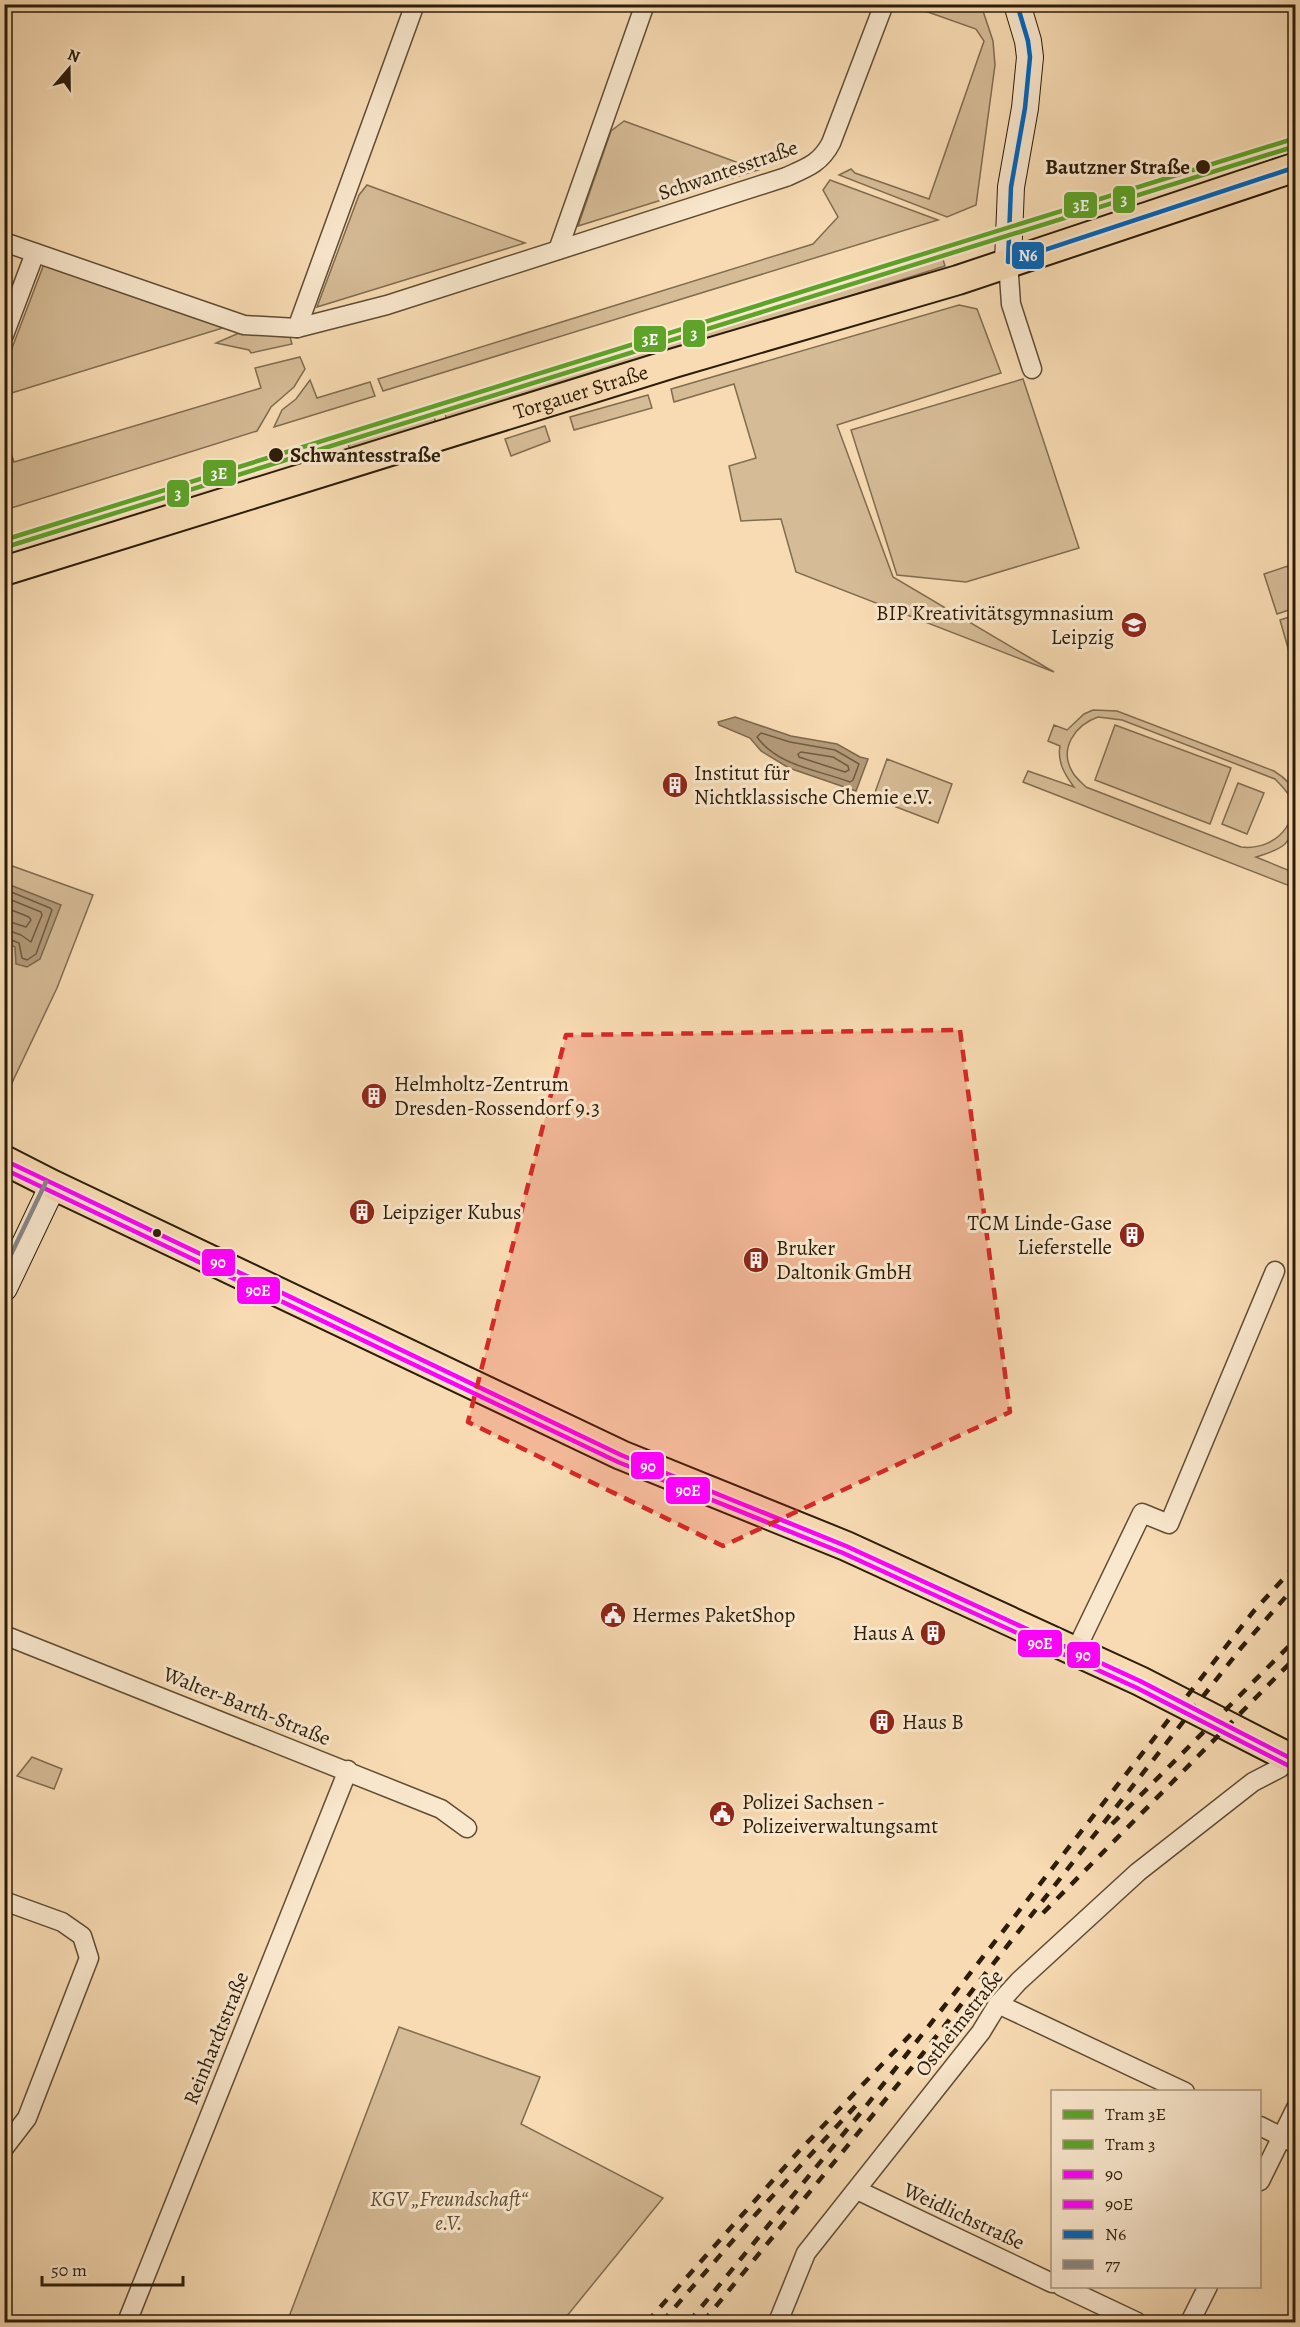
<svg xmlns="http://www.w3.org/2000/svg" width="1300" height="2327" font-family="Alegreya,serif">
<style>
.green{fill:#d5bb96;stroke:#806c50;stroke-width:1.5;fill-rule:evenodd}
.water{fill:#b39a79;stroke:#7d684c;stroke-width:1.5}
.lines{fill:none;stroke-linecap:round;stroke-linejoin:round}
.shore{stroke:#705b41;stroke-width:1.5}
.street-casing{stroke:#5f4c34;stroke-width:21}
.secondary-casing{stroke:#2c1c09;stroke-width:28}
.primary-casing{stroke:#2c1c09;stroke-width:32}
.street{stroke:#fae8ce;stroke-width:18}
.secondary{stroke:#fae8ce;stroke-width:26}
.primary{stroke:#f8dbb3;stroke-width:28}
.rail{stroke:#2c1c09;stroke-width:4.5;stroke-dasharray:10 10;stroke-linecap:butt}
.bus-1-casing{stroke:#fae8ce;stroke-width:9}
.bus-2-casing{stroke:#fae8ce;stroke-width:9}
.bus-3-casing{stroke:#fae8ce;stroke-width:9}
.bus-4-casing{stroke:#fae8ce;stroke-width:9}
.bus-1{stroke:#f0f;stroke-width:4.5}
.bus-2{stroke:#f0f;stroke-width:4.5}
.bus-3{stroke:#0065bd;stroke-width:4.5}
.bus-4{stroke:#888;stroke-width:4.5}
.tram-1-casing{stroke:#fae8ce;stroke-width:9}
.tram-2-casing{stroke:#fae8ce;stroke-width:9}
.tram-1{stroke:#5da428;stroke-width:4.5}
.tram-2{stroke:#5da428;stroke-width:4.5}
.marked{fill:#d62828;fill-opacity:0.2;stroke:#d62828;stroke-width:4.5;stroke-dasharray:12 8;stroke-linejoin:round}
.stop-dot{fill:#2c1c09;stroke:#fae8ce;stroke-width:2}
.labels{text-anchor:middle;stroke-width:6;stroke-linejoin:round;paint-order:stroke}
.stop-label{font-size:21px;font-weight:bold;fill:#2c1c09;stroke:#fae8ce;text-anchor:end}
.street-label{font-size:21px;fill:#2c1c09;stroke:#fae8ce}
.poi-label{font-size:21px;fill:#2c1c09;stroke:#fae8ce;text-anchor:start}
.park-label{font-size:21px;font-style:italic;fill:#5f4c33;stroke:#fae8ce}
.line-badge{stroke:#fae8ce;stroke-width:2}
.badge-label{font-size:16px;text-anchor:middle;font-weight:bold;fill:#fff}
</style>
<rect width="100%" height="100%" fill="#f8dbb3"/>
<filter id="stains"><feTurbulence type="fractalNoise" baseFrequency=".00333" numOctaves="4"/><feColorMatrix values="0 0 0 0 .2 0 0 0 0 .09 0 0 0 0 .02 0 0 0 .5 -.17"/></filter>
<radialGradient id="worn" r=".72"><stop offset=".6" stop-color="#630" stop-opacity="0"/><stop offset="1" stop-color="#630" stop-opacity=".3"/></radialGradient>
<g class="green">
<polygon points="908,5 981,5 993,41 995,65 976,205 947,217 839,175 851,169 855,173 929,199 984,41 976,29"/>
<polygon points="624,121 758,170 578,226 611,131"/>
<polygon points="830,180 938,220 383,391 378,379 813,244 838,217 823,190"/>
<polygon points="367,185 525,243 317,307 359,195"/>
<polygon points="941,253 945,266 448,423 443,408"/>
<polygon points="44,264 226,327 5,395 4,369"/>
<polygon points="959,305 977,309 1001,373 837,425 893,577 1054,672 796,572 781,519 741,521 729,466 756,458 734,384 674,402 671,389"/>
<polygon points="239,333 290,337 292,344 251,353 249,350 216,343"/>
<polygon points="300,357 305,369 294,387 271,407 257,431 5,510 5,445 8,445 14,462 261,388 255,368"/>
<polygon points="1023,379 1079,548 966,582 897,575 851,430"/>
<polygon points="310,380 317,398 370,382 375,396 274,427 282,410 296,399"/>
<polygon points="648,395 652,408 574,430 570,417"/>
<polygon points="434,417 437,426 350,452 348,443"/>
<polygon points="545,426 550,441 511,456 505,439"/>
<polygon points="1291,565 1295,580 1295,608 1277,614 1264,574"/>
<polygon points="1295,615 1295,661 1292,662 1280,620"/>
<path d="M 1093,710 L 1117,711 L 1274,771 C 1282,776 1293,785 1296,795 C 1299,810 1296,833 1285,844 C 1277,851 1266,854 1256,857 L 1295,873 L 1295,888 L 1023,782 L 1028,771 L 1074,787 C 1065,775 1057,762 1060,746 L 1048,741 L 1054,725 L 1067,730 L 1084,714 ZM 1098,717 L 1122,720 L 1275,779 C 1280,784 1286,790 1290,797 C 1300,829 1268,851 1241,847 L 1086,787 C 1082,783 1076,778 1073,773 C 1058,749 1075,725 1098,717 Z"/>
<polygon points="1115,725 1231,768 1210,824 1095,780"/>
<polygon points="887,759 952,784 938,823 873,798"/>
<polygon points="1238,783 1264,793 1247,834 1222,824"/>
<polygon points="4,863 93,895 57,988 10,1087 4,1084"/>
<polygon points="32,1757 62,1769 54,1789 17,1776"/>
<polygon points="399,2027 540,2077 521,2124 663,2198 562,2322 287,2322"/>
</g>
<g class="water">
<polygon points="735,717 791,736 837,744 860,757 868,759 856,791 789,768 761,751 750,738 719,725 718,722"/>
<polygon points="5,883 61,905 40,959 27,967 16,964 15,947 5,942"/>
</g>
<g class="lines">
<g class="shore">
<path d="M 761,733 L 790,742 L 835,750 L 859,764 L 853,780 L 850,782 C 818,770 778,766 757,737 Z"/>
<polygon points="801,752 833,757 848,766 849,770 845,772 799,757 798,754"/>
<polyline points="4,889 50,908 52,910 36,954 27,960 22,958 19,943 4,937"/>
<polyline points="4,897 41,912 42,915 31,942 21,935 4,929"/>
<polyline points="4,907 29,917 31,920 26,927 4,920"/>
</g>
<g class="street-casing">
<g id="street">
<path d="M 4,242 L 244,325 L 297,328 L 387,305 L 786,177 C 806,168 820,164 831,143 L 884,4"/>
<polyline points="558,250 645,4"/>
<polyline points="1008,262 1011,304 1032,369"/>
<polyline points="297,328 415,4"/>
<polyline points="4,335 35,253"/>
<polyline points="4,1635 441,1809 467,1828"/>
<polyline points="1075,1652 1142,1513 1169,1524 1275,1271"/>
<polyline points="4,1901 62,1922 82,1936 89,1958 27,2118 4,2148"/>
<polyline points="998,2004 1185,2092"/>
<polyline points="1260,2126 1296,2144"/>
<polyline points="1260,2181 1296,2108"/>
<polyline points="857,2190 1052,2283"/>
<polyline points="1061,2286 1137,2322"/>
<polyline points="127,2322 348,1770"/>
<polyline points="778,2322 806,2253 981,2032 998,2004 1019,1981 1138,1872 1253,1782 1280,1768 1290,1758"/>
<polyline points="1190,2322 1208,2286"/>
</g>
</g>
<g class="secondary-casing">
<g id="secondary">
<polyline points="1008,262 1011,187 1025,108 1030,57 1028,41 1017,4"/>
<polyline points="4,1288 53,1185"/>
</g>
</g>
<g class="primary-casing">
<g id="primary">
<path id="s1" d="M 4,571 L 674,363 L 958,280 L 1296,167"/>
<polyline points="4,1160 53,1185 621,1455 846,1546 1140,1681 1296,1761"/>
</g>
</g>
<use href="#street" class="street"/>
<use href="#secondary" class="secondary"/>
<use href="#primary" class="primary"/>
<g class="rail">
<polyline points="1112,1824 1296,1639"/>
<polyline points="1043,1913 1296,1657"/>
<polyline points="647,2322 799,2151 917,2028"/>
<polyline points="662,2322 756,2214 861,2100"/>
<polyline points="689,2322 863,2110 1253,1612 1296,1565"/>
<polyline points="703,2322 913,2066 1241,1648 1296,1585"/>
</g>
<g class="bus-1-casing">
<polyline id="bus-1" points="4,1160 621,1455 846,1546 1140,1681 1296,1761"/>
</g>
<g class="bus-2-casing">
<polyline id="bus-2" points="4,1169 618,1462 843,1553 1137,1688 1293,1768"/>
</g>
<g class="bus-3-casing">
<polyline id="bus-3" points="1017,4 1028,41 1030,57 1025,108 1011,187 1008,262 1296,167"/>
</g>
<g class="bus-4-casing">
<polyline id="bus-4" points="4,1269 46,1182"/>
</g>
<use href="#bus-1" class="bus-1"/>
<use href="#bus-2" class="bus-2"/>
<use href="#bus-3" class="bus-3"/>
<use href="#bus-4" class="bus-4"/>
<g class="tram-1-casing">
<polyline id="tram-1" points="4,540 1296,138"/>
</g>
<g class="tram-2-casing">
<polyline id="tram-2" points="6,547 1296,146"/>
</g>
<use href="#tram-1" class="tram-1"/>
<use href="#tram-2" class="tram-2"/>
</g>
<path class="marked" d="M 960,1030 L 1010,1412 L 723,1546 L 468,1422 L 566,1035 Z"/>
<defs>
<g id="school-disc" transform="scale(1.35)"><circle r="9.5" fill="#8f2418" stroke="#fae8ce"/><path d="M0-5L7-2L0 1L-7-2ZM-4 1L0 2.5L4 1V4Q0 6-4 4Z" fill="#fff"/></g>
<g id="building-disc" transform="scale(1.35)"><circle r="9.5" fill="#8f2418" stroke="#fae8ce"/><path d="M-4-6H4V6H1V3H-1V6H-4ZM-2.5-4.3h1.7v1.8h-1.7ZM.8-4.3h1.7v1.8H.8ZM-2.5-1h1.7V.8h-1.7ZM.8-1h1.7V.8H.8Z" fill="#fff"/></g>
<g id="civic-disc" transform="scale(1.35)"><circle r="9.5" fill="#8f2418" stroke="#fae8ce"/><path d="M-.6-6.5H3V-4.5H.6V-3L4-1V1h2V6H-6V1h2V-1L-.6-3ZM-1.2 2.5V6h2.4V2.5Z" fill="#fff"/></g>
</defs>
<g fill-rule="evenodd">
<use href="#school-disc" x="1134" y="625"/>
<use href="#building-disc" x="675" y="785"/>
<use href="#building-disc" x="374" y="1096"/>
<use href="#building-disc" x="362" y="1212"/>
<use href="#building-disc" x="1132" y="1235"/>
<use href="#building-disc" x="756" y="1260"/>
<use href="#civic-disc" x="613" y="1615"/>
<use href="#building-disc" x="933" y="1633"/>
<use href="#building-disc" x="882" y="1722"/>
<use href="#civic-disc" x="722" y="1814"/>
</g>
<g class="stop-dot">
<circle cx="1203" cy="167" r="8"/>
<circle cx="276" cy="455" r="8"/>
<circle cx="157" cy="1233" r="5"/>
</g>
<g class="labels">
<g class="stop-label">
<text x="1190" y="174">Bautzner Straße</text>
<text x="290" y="462" text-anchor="start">Schwantesstraße</text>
</g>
<g class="street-label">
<text transform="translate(728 170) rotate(-19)" y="7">Schwantesstraße</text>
<text dy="7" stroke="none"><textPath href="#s1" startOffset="604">Torgauer Straße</textPath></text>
<text transform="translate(247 1706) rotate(22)" y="7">Walter-Barth-Straße</text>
<text transform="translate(959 2023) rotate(-52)" y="7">Ostheimstraße</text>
<text transform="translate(216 2038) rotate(-68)" y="7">Reinhardtstraße</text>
<text transform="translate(964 2216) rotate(25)" y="7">Weidlichstraße</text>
</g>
<g class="poi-label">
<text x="1114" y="620" text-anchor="end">BIP Kreativitätsgymnasium<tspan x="1114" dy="24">Leipzig</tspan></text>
<text x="694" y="780">Institut für<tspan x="694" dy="24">Nichtklassische Chemie e.V.</tspan></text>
<text x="394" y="1091">Helmholtz-Zentrum<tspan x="394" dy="24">Dresden-Rossendorf 9.3</tspan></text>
<text x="382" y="1219">Leipziger Kubus</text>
<text x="1112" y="1230" text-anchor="end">TCM Linde-Gase<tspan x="1112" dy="24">Lieferstelle</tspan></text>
<text x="776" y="1255">Bruker<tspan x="776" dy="24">Daltonik GmbH</tspan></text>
<text x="632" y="1622">Hermes PaketShop</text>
<text x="914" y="1640" text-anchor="end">Haus A</text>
<text x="902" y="1729">Haus B</text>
<text x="742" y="1809">Polizei Sachsen -<tspan x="742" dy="24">Polizeiverwaltungsamt</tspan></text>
</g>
<g class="park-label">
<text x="449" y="2206">KGV „Freundschaft“<tspan x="449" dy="24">e.V.</tspan></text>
</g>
</g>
<g class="line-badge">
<rect x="1112" y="185" width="24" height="29" rx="6" fill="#5da428"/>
<rect x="1063" y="191" width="35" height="28" rx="6" fill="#5da428"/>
<rect x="1011" y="241" width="34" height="29" rx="6" fill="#0065bd"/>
<rect x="682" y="319" width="24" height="29" rx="6" fill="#5da428"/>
<rect x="633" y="325" width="34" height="28" rx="6" fill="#5da428"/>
<rect x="202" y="459" width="35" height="28" rx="6" fill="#5da428"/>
<rect x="166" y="479" width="24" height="29" rx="6" fill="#5da428"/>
<rect x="201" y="1248" width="35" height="29" rx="6" fill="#f0f"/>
<rect x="236" y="1276" width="45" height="29" rx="6" fill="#f0f"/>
<rect x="630" y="1451" width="35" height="29" rx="6" fill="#f0f"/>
<rect x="665" y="1476" width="46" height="29" rx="6" fill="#f0f"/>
<rect x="1017" y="1629" width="46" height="29" rx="6" fill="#f0f"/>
<rect x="1066" y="1641" width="35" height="28" rx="6" fill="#f0f"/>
</g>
<g class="badge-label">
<text x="1124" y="205">3</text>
<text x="1081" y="211">3E</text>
<text x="1028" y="261">N6</text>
<text x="694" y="339">3</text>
<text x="650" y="345">3E</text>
<text x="219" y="479">3E</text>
<text x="178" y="499">3</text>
<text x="218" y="1268">90</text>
<text x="258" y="1296">90E</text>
<text x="648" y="1472">90</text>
<text x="688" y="1496">90E</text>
<text x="1040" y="1649">90E</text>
<text x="1083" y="1661">90</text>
</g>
<rect width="1300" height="2327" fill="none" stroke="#f8dbb3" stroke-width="24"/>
<rect x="6" y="6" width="1288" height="2315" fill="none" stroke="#2c1c09" stroke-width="3"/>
<rect x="12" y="12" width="1276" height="2303" fill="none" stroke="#2c1c09" stroke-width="1.5"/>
<rect x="1051" y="2090" width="210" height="198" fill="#fae8ce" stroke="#a8967f" stroke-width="1.5"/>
<rect x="1063" y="2110" width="30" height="9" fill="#5da428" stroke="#a8967f" stroke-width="1.5"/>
<text x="1105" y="2120" font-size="18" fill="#2c1c09">Tram 3E</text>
<rect x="1063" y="2140" width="30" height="9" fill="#5da428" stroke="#a8967f" stroke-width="1.5"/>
<text x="1105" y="2150" font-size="18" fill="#2c1c09">Tram 3</text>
<rect x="1063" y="2170" width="30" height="9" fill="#ff00ff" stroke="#a8967f" stroke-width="1.5"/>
<text x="1105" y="2180" font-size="18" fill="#2c1c09">90</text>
<rect x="1063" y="2200" width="30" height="9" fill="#ff00ff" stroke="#a8967f" stroke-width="1.5"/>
<text x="1105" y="2210" font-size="18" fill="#2c1c09">90E</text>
<rect x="1063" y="2230" width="30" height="9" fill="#0065bd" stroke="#a8967f" stroke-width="1.5"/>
<text x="1105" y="2240" font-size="18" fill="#2c1c09">N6</text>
<rect x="1063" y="2260" width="30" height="9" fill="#888888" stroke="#a8967f" stroke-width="1.5"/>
<text x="1105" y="2270" font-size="18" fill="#2c1c09">77</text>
<g transform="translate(69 69) rotate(20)" stroke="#fae8ce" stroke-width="4.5" paint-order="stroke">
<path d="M0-4.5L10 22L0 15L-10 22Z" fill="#2c1c09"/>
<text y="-9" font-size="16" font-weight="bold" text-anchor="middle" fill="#2c1c09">N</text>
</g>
<path d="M42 2276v9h141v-9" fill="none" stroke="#2c1c09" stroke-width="3"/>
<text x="51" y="2276" font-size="18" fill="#2c1c09" stroke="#fae8ce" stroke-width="4.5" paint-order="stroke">50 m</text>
<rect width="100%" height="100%" filter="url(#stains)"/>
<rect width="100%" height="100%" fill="url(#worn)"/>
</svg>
